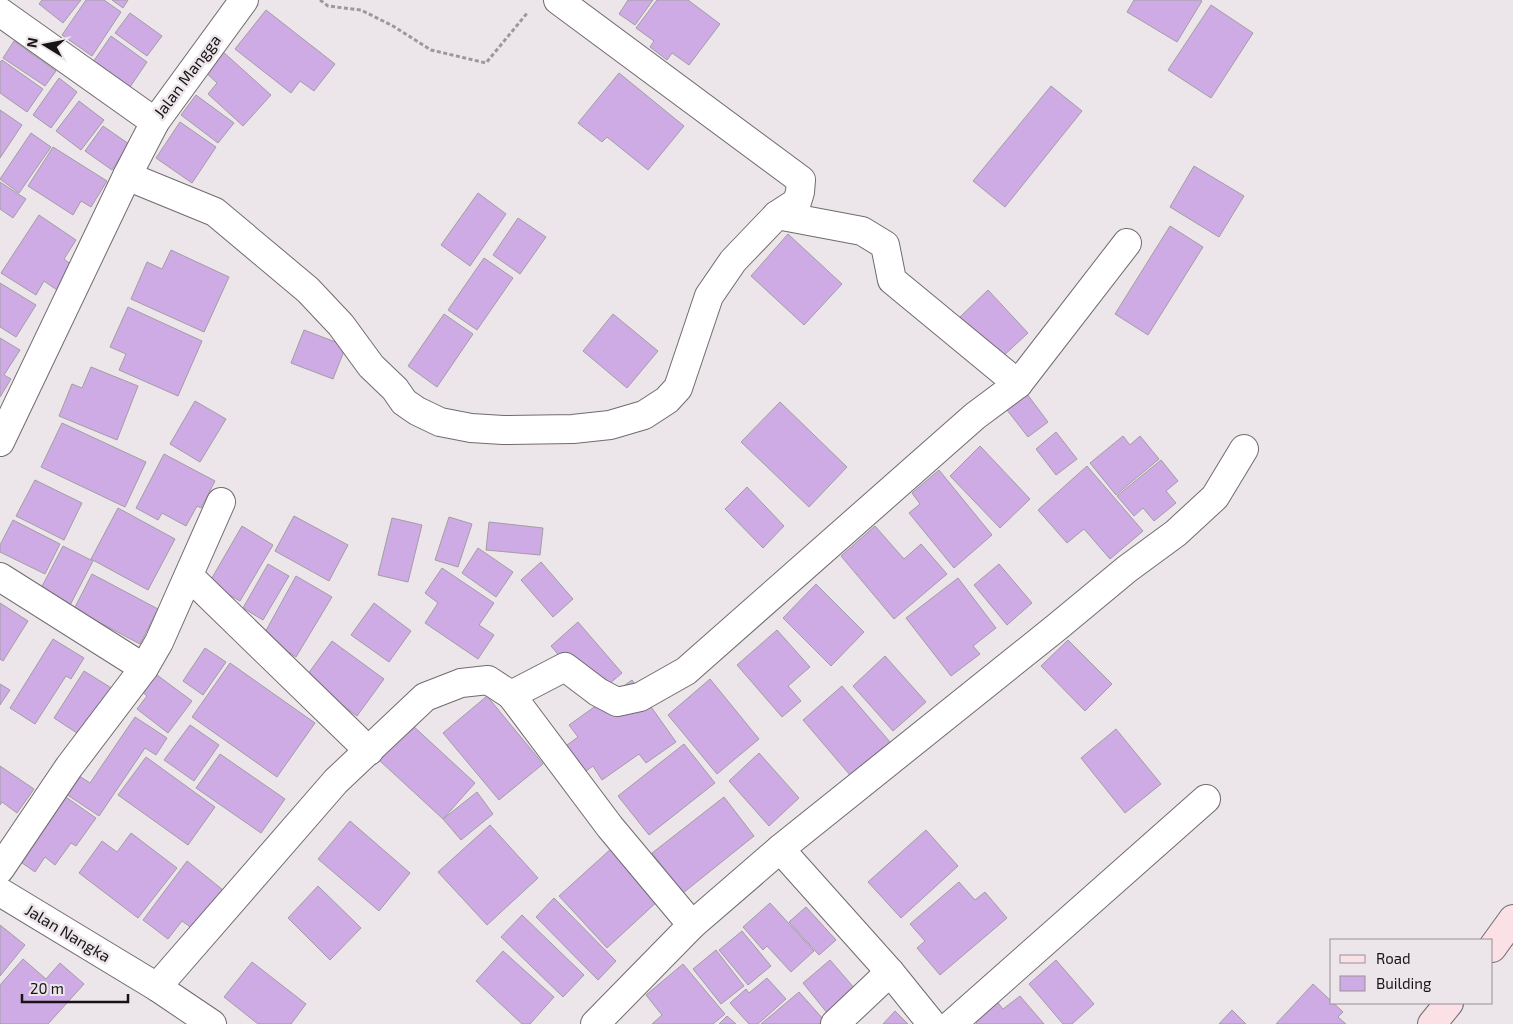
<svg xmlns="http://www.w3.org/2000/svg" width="1513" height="1024" font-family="'Exo 2',sans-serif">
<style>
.building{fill:#cfabe5;stroke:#a19ea4}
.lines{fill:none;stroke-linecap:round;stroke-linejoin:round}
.street-casing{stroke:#716b6f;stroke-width:30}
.secondary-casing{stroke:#716b6f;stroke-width:30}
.path{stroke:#9e989c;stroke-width:3;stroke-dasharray:4 2.5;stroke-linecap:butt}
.street{stroke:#fff;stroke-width:28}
.secondary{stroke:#fbe0e6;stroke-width:28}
.labels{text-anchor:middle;stroke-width:5;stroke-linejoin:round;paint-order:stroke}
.street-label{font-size:16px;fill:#171416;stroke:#ece5e9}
</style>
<rect width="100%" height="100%" fill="#ece5e9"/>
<g class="building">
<polygon points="42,0 81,0 63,23 39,4"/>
<polygon points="86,0 104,0 121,12 92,56 62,35"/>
<polygon points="112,0 128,0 123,8"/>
<polygon points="628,0 653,0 635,25 619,14"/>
<polygon points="657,0 688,0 720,24 689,65 672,53 667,60 650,47 654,41 636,28"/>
<polygon points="1134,0 1200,0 1202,1 1177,42 1127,12"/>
<polygon points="1211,5 1253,33 1211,98 1168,70"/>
<polygon points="266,10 335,64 314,91 300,81 291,93 235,49"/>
<polygon points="130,13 162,36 147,56 115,33"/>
<polygon points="111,36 147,62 130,87 93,62"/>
<polygon points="14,41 56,71 45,86 3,58"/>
<polygon points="221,50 271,95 243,126 208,94 217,83 203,70"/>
<polygon points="2,60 43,89 27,112 0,93 0,62"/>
<polygon points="619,73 684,126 648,170 607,137 602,142 578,123"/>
<polygon points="59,78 77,92 51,128 33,115"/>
<polygon points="1051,86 1082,111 1005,207 973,181"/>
<polygon points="196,95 234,123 218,143 181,115"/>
<polygon points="79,101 104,120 81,150 56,131"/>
<polygon points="0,110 22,125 0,158"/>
<polygon points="180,122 216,147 192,183 156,158"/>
<polygon points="103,126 129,144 112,170 85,151"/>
<polygon points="31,133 51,147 19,193 0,179"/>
<polygon points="53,147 107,181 91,207 81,201 73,215 28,186"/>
<polygon points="1194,166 1244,196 1219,237 1170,207"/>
<polygon points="0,182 26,199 13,218 0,209"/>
<polygon points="478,193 506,214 470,266 441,245"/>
<polygon points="39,215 76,240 64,259 73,266 57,290 44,281 36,295 1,273"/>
<polygon points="518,218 546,237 520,274 493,255"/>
<polygon points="1170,226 1203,247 1148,335 1115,314"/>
<polygon points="788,234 842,284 804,325 751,276"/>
<polygon points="171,250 229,277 204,332 131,299 147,262 162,269"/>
<polygon points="484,258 513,278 477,330 448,310"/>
<polygon points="0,283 36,305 16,337 0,327"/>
<polygon points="988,290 1028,333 1000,359 960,317"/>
<polygon points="128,307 202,341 178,396 119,370 126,354 110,347"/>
<polygon points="444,314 473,334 437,387 408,366"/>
<polygon points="613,314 658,351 627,388 583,351"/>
<polygon points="304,330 346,346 333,379 291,363"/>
<polygon points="0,338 20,350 4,375 11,379 0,397"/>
<polygon points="91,367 138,386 117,440 59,416 72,384 82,388"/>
<polygon points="1027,394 1048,422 1028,437 1007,410"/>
<polygon points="195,401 226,419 200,462 170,444"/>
<polygon points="780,402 847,467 809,507 741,442"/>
<polygon points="62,423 146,462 125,507 41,467"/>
<polygon points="1056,432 1077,459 1056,475 1036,449"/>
<polygon points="1123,436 1130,445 1140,436 1159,459 1116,495 1090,463"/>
<polygon points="980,446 1030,499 1000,528 950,476"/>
<polygon points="164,454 215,481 201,508 197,506 186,526 162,513 158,520 136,508"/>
<polygon points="1161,460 1178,481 1166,491 1176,503 1154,521 1143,508 1134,516 1117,496"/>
<polygon points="1087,466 1143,531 1110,559 1084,529 1067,543 1038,510"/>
<polygon points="939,470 992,535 954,568 909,513 920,504 912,493"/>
<polygon points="35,480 82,503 64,540 16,516"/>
<polygon points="747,487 784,526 763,548 725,509"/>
<polygon points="118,508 175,539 148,590 91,559"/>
<polygon points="294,516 348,545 329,581 275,551"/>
<polygon points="449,517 472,524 458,567 435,560"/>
<polygon points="392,518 422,525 408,582 378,575"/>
<polygon points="13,520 60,544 45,574 0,552 0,545"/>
<polygon points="489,522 543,528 540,555 486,550"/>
<polygon points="242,526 273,545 240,601 209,583"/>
<polygon points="875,526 904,559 921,544 947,574 894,619 841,556"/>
<polygon points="63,546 93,561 68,609 38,594"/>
<polygon points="478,548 513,572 496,597 462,573"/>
<polygon points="541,562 573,599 553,617 521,580"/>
<polygon points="268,564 289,576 263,620 243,608"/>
<polygon points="999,564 1032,603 1007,625 974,585"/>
<polygon points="442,568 494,603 479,625 494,635 478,659 425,623 438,603 425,593"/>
<polygon points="92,574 158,609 140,644 74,609"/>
<polygon points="296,576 332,597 296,657 263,636"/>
<polygon points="958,578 996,628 973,646 980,654 951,676 906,618"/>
<polygon points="816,584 864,632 831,666 783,618"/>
<polygon points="0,603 28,621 3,661 0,659"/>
<polygon points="374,603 411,631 389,662 351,635"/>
<polygon points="578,622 622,673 594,697 551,646"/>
<polygon points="777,630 810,667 788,686 801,701 782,717 737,665"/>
<polygon points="53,639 84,658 71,679 66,676 35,724 10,708"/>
<polygon points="1068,640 1112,684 1085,711 1041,666"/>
<polygon points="332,641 384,679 357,716 305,678"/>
<polygon points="205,648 226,662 203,695 183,681"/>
<polygon points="885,656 926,702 893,731 853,686"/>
<polygon points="230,663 315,723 277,777 192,717"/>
<polygon points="84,671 113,689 83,737 54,718"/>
<polygon points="153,672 192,701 168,733 137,709 147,696 140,690"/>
<polygon points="710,679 759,739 717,774 668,715"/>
<polygon points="632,680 676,742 646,763 639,754 602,780 593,766 582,774 563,748 578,737 569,725"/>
<polygon points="0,684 10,690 0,705"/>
<polygon points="842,686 890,742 850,775 803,720"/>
<polygon points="487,696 543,764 499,800 443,733"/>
<polygon points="135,717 167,738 156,755 145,748 99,816 60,790 73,772 90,783"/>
<polygon points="411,724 475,783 443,819 379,760"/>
<polygon points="190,725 219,745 194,781 164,760"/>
<polygon points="1116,729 1161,784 1125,813 1081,758"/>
<polygon points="684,744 715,783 649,835 618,796"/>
<polygon points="759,753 799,798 769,826 729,781"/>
<polygon points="220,754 285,799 261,833 196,788"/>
<polygon points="146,757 215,807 188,845 118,795"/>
<polygon points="0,766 34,789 17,813 2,802 0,805"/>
<polygon points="477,792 493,814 461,840 443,819"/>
<polygon points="60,793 96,818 76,846 71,843 55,865 45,857 35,872 15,858"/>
<polygon points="724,797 754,836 683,893 652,853"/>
<polygon points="350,821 410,873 379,911 318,859"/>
<polygon points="490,825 538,878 487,925 438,872"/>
<polygon points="926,830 958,866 901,918 868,882"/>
<polygon points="131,833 177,868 138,918 79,873 102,841 117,852"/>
<polygon points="613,847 660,899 607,948 559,896"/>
<polygon points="187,861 223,890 193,929 182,921 168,939 143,920"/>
<polygon points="959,882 975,900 985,892 1007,918 940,975 917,948 925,941 910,924"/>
<polygon points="318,886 361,928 330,960 288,918"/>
<polygon points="554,898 616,961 598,980 536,917"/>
<polygon points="770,903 814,951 791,972 767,946 763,950 743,927"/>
<polygon points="806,907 836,940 819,955 789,922"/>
<polygon points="522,915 584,975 563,997 501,937"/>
<polygon points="0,925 25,945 0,976"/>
<polygon points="742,931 771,966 748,985 719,950"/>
<polygon points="716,950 744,986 721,1004 693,969"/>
<polygon points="503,951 554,997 530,1024 522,1024 476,981"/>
<polygon points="23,959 46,979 60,963 84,984 48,1024 0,1024 0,985"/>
<polygon points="830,960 856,990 828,1014 803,983"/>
<polygon points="1056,960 1094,1004 1072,1024 1063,1024 1029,984"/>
<polygon points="252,962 306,1004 291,1024 258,1024 224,997"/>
<polygon points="683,964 725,1014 713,1024 652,1024 662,1015 646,995"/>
<polygon points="767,978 786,999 758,1024 749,1024 730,1003 746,989 749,993"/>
<polygon points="1313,984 1343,1012 1338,1017 1346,1024 1276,1024"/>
<polygon points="799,992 824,1020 819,1024 761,1024"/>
<polygon points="1020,996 1044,1024 977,1024 971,1017 994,998 1003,1009"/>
<polygon points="1232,1010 1246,1024 1219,1024"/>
<polygon points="895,1011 908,1024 883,1024"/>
<polygon points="727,1016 736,1024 719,1024"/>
</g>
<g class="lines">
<g class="street-casing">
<g id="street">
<polyline points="558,0 801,180 800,192 797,202 777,215"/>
<polyline points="0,12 155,122"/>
<polyline points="127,176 215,212 308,290 341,325 371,366 395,389 404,402 417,411 440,422 471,428 503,430 573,429 610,425 644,415 667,400 678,388 709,296 733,261 777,215 862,231 885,245 892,280 1018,384 1127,243"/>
<polyline points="0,442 127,176 155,122 244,0"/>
<polyline points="189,576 369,751"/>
<polyline points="0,577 144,668"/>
<polyline points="511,695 565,667 598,692 617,702 640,697 686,671 975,416 1018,384"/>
<polyline points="780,849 890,972 932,1024"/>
<polyline points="0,869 69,767 144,668 159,642 221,502"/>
<polyline points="0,892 157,987 212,1024"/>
<polyline points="157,987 336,781 425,697 461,683 488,680 511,695 610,827 692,925 780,849 1057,627 1127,569 1176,533 1215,497 1244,449"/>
<polyline points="595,1024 692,925"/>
<polyline points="835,1024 890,972"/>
<polyline points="952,1024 1206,799"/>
</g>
</g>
<g class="secondary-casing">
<g id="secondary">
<polyline points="1492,948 1513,919"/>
<polyline points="1432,1024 1449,1003"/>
</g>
</g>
<polyline class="path" points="320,0 328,6 361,10 393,26 431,50 486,63 528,12"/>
<use href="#street" class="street"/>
<use href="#secondary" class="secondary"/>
</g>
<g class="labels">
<g class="street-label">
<text transform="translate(187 76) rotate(-53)" y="6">Jalan Mangga</text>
<text transform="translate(68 933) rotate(31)" y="6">Jalan Nangka</text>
</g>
</g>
<rect x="1330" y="939" width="162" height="65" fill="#ece5e9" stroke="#979195"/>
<rect x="1340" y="955" width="25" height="8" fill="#fbe0e6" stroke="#979195"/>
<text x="1376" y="964" font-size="15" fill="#171416">Road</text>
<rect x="1340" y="976" width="25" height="15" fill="#cfabe5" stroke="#979195"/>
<text x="1376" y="989" font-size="15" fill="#171416">Building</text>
<g transform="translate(45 45) rotate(280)" stroke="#ece5e9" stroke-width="4" paint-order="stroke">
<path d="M0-4L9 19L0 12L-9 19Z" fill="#171416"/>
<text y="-8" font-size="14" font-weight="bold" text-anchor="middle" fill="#171416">N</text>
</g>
<path d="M22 994v8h106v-8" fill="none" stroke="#171416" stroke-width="2.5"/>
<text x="30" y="994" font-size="15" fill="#171416" stroke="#ece5e9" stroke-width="4" paint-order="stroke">20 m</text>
</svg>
